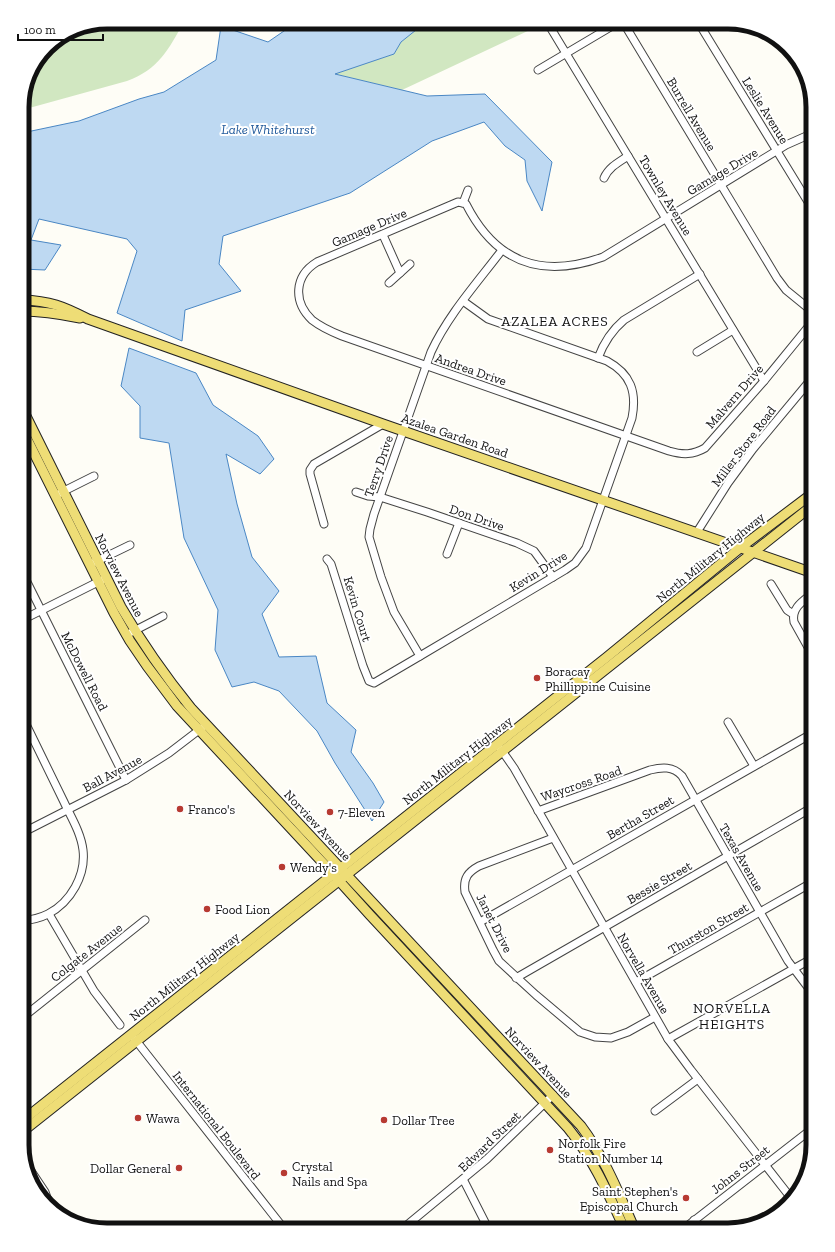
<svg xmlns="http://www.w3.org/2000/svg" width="835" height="1252" font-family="'Zilla Slab',serif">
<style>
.green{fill:#d1e7c1}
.water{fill:#bed9f2;stroke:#4a87c4}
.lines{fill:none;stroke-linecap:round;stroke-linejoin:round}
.minor-casing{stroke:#444;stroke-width:9}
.major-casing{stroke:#222;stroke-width:11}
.minor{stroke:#fff;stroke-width:7}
.major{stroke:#eedd76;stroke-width:9}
.poi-dot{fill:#b73a32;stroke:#fff;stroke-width:1.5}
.labels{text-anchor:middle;stroke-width:4;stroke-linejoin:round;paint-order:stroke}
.street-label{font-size:13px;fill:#111;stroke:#fff}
.poi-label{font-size:13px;fill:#111;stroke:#fff;text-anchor:start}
.water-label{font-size:14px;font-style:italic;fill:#225a9b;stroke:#fff}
.neighbourhood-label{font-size:14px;letter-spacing:1px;fill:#111;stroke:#fff}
.rim{fill:none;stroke:#111;stroke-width:5}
</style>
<rect width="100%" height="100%" fill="#fefdf6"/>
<g class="green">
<path d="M 107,22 L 184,22 C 168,50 159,69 127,81 L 22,110 C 22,75 42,45 74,29 C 83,24 97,24 107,22 Z"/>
<polygon points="426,22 547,22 402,90 335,74 394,54 401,42"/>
</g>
<g class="water">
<polygon points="297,22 426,22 401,42 394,54 335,74 427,96 485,94 552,162 542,211 527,181 525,160 505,146 484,122 432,141 350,193 223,236 219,264 241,291 185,310 182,341 117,313 137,251 127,239 39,219 31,240 61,245 45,270 22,269 22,133 79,121 139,99 164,92 216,60 221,26 268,42"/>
<polygon points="129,348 196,373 213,405 258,436 274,459 260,474 226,454 237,504 252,557 279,591 262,614 279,657 316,656 327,703 356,730 351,752 373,783 384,802 372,821 335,763 317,731 279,691 254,682 232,687 215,650 218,610 184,538 169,443 140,438 140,406 121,386"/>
</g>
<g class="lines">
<g class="minor-casing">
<g id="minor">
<polyline points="547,22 764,381"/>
<polyline points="623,22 777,278 786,290 813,312"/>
<polyline points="698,22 813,210"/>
<polyline points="538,70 619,22"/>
<path d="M 604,178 C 609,167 619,162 628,156"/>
<polyline points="463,203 468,190"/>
<polyline points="383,235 400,273"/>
<polyline points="389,283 410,264"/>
<path d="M 813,321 L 764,381 L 705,448 C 693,455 683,455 669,451 L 342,336 C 332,332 321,327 312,320 C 293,302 294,276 317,262 L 458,202 L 463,203 L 466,204 C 496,263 542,279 603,257 L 786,145 L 813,133"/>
<polyline points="697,352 733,330"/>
<path d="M 598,358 C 604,342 611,331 624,320 L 700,274"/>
<polyline points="356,492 368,496 380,497 427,512 517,543 534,551 553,577"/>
<polyline points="60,493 94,476"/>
<polyline points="324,524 310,474 310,470 314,464 383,424"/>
<polyline points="697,532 728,483 753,449 813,377"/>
<polyline points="447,554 459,523"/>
<path d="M 327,559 L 331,564 L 363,666 L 369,681 L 374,683 L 420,656 L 565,570 L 575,563 L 586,548 L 632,418 C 637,392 631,374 607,361 L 488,319 L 463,301"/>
<polyline points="95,562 130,545"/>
<polyline points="22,572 126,780"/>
<polyline points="771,584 787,610 793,614"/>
<polyline points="22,620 102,580"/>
<polyline points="126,635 163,616"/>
<path d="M 420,656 L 394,612 L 381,577 L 369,537 L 370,529 L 374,514 L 431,352 C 448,315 477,283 502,250"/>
<path d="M 813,656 L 794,622 C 791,608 803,601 813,593"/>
<polyline points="728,722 754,766"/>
<polyline points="500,748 514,768 668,1039 691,1070 791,1198"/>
<path d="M 538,811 L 650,770 C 662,767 673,766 682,776 L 788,961 L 813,994"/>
<polyline points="22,833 126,780 169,753 203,727"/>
<path d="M 553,838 L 479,866 C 468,872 463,878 465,892 L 493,950 L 499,961 L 536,995 L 580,1032 L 595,1037 L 611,1038 L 628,1032 L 655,1017"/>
<polyline points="49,914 94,991 120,1025"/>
<path d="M 22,921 C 31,920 40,918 48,914 C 71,902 86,875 83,850 C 81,833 71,817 64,802 C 50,773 36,745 22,716"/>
<polyline points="480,922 813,733"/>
<polyline points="516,978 813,807"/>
<polyline points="636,982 813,882"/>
<polyline points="22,1018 145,920"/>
<polyline points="134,1038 285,1230"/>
<polyline points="668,1039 813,958"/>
<polyline points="655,1111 698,1079"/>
<polyline points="27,1165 45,1192 49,1203"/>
<polyline points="463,1179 489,1230"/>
<polyline points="694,1220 702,1230"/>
<polyline points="401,1230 487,1159 553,1095"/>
<polyline points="682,1230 813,1128"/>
</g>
</g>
<g class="major-casing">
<g id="major">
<path d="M 22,300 C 50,301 63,306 88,319 L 383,424 L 813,573"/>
<path d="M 22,311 C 42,311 60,314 80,318"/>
<path d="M 22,408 L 121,607 C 142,643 165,676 191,708 L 581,1126 C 605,1158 619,1194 635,1230"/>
<path d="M 22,429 L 114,613 L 130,641 L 147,666 L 177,706 L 324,864 L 370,915 L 568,1128 C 594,1160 608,1193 625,1230"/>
<polyline points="22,1121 607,657 740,548 813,493"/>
<polyline points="22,1132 813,505"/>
</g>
</g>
<use href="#minor" class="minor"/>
<use href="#major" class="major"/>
</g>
<g class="poi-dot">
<circle cx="537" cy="678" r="4"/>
<circle cx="180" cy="809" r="4"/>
<circle cx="330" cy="812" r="4"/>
<circle cx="282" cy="867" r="4"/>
<circle cx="207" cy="909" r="4"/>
<circle cx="138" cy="1118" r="4"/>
<circle cx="384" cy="1120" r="4"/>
<circle cx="550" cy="1150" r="4"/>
<circle cx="179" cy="1168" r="4"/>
<circle cx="284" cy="1173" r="4"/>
<circle cx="686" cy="1198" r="4"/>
</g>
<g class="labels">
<g class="street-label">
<text transform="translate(766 110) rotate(58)" y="5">Leslie Avenue</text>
<text transform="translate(692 114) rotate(59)" y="5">Burrell Avenue</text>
<text transform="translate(722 171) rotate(-31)" y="5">Gamage Drive</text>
<text transform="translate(666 195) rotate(59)" y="5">Townley Avenue</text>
<text transform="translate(369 227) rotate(-23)" y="5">Gamage Drive</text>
<text transform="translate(471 369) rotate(19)" y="5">Andrea Drive</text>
<text transform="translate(734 396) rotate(-49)" y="5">Malvern Drive</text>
<text transform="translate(455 435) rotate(19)" y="5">Azalea Garden Road</text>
<text transform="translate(743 446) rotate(-53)" y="5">Miller Store Road</text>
<text transform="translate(378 466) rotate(-71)" y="5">Terry Drive</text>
<text transform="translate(477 517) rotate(19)" y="5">Don Drive</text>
<text transform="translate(710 557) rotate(-39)" y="5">North Military Highway</text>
<text transform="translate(538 571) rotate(-32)" y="5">Kevin Drive</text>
<text transform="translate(120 575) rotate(63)" y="5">Norview Avenue</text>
<text transform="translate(358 609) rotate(73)" y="5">Kevin Court</text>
<text transform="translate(85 671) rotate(63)" y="5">McDowell Road</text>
<text transform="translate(457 760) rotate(-38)" y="5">North Military Highway</text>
<text transform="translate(112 773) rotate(-28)" y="5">Ball Avenue</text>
<text transform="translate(581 783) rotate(-19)" y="5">Waycross Road</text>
<text transform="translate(640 817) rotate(-30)" y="5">Bertha Street</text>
<text transform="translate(318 825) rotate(47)" y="5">Norview Avenue</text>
<text transform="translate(742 857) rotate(60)" y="5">Texas Avenue</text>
<text transform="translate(659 882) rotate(-30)" y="5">Bessie Street</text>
<text transform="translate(495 923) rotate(63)" y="5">Janet Drive</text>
<text transform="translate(708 928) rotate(-30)" y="5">Thurston Street</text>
<text transform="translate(86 952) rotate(-38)" y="5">Colgate Avenue</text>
<text transform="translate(644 973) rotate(60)" y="5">Norvella Avenue</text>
<text transform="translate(184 976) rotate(-38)" y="5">North Military Highway</text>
<text transform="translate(539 1062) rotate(47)" y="5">Norview Avenue</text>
<text transform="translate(217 1125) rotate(52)" y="5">International Boulevard</text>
<text transform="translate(489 1141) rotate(-44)" y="5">Edward Street</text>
<text transform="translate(740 1169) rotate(-38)" y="5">Johns Street</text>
</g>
<g class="poi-label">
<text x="545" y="676">Boracay<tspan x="545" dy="15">Phillippine Cuisine</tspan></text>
<text x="188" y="814">Franco's</text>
<text x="338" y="817">7-Eleven</text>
<text x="290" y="872">Wendy's</text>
<text x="215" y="914">Food Lion</text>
<text x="146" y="1123">Wawa</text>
<text x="392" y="1125">Dollar Tree</text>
<text x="558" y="1148">Norfolk Fire<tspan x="558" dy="15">Station Number 14</tspan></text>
<text x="292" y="1171">Crystal<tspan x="292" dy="15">Nails and Spa</tspan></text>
<text x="171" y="1173" text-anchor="end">Dollar General</text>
<text x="678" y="1196" text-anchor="end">Saint Stephen's<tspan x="678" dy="15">Episcopal Church</tspan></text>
</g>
<g class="water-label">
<text x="268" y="134">Lake Whitehurst</text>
</g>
<g class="neighbourhood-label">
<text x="555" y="326">AZALEA ACRES</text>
<text x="732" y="1013">NORVELLA<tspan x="732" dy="16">HEIGHTS</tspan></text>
</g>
</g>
<path d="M0 0H835V1252H0ZM107 29H728A78 78 0 0 1 806 107V1145A78 78 0 0 1 728 1223H107A78 78 0 0 1 29 1145V107A78 78 0 0 1 107 29Z" fill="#fff" fill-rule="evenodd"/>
<path class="rim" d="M107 29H728A78 78 0 0 1 806 107V1145A78 78 0 0 1 728 1223H107A78 78 0 0 1 29 1145V107A78 78 0 0 1 107 29Z"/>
<path d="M18 34v6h85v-6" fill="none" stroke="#111111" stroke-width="2"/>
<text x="24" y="34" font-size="12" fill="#111111" stroke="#ffffff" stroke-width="3" paint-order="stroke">100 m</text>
</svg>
